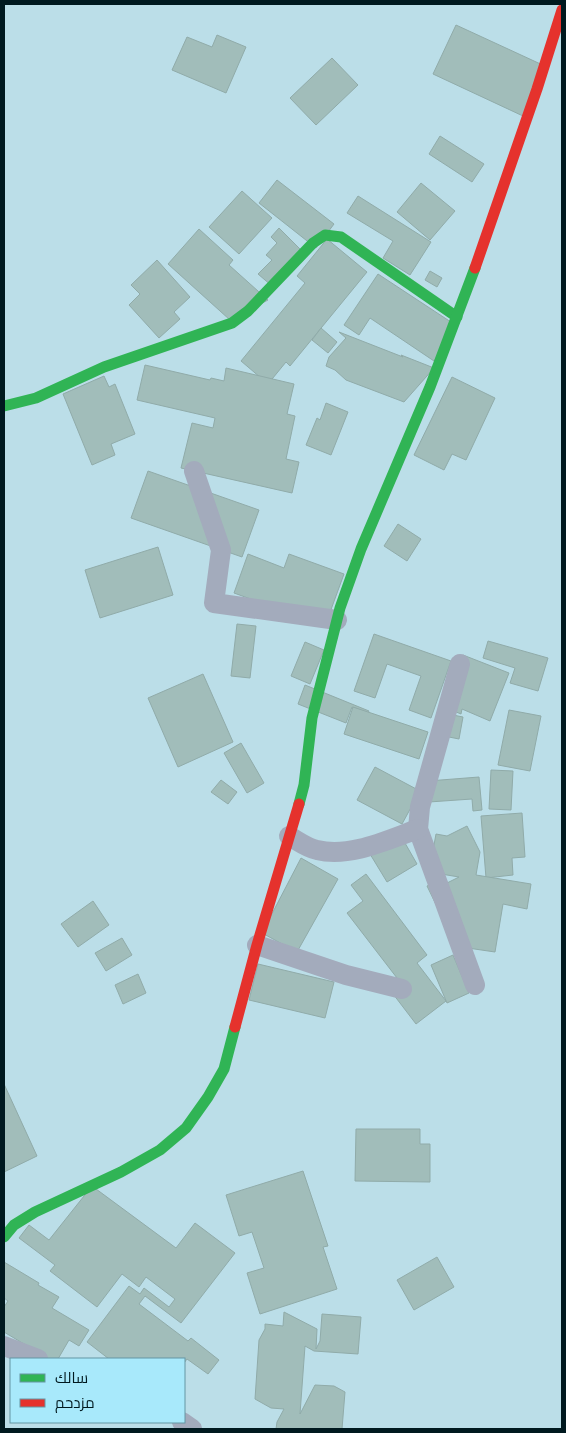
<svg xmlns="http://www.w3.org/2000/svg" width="566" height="1433" font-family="'Source Sans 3',Cairo,sans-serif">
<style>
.building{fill:#a1bdba;stroke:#90aba9}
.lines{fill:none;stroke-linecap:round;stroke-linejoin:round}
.street{stroke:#a3abbc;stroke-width:20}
.fast{stroke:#30b455;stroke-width:11}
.jam{stroke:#e5322d;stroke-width:11}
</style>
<rect width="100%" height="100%" fill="#bbdee8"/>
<g class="building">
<polygon points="456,25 547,67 523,116 433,74"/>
<polygon points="217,35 246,47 226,93 172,70 187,37 212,47"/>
<polygon points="332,58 358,85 316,125 290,98"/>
<polygon points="440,136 484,164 472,182 429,154"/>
<polygon points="277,180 334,224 316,248 259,203"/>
<polygon points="421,183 455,211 430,240 397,212"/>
<polygon points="242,191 272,218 239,254 209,227"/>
<polygon points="358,196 431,242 410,275 383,258 393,241 347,213"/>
<polygon points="279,228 304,253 272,286 258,274 272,260 266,255 277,243 271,237"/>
<polygon points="199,229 233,260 229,265 268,300 230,320 168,264"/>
<polygon points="327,239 367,272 290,366 286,362 268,384 241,361 305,283 297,276"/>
<polygon points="157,260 190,297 174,312 180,319 159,338 129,305 140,294 131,285"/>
<polygon points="430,271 442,278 437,287 425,280"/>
<polygon points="378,274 457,326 434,361 370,318 359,335 344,325"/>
<polygon points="321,328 337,342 328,353 312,340"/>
<polygon points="339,332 403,357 401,355 434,368 404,402 346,380 335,370 326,366 329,357 346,338"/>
<polygon points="145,365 210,380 211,378 224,381 226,368 294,384 287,414 295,416 286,459 299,462 292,493 181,468 192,423 213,428 215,418 137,400"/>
<polygon points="104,376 109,387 115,384 135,434 111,444 115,455 92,465 63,394"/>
<polygon points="452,377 495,398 466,460 452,454 444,470 414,455"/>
<polygon points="326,403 348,412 331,455 306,445 317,418 320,420"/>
<polygon points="148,471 259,510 242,557 131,518"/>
<polygon points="398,524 421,539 407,561 384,546"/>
<polygon points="158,547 173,595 100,618 85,570"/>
<polygon points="248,554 284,568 289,554 344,574 325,626 234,593"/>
<polygon points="237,624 256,626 250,678 231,676"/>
<polygon points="374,634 451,661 431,718 409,710 421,676 387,664 375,698 354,691"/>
<polygon points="488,641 548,658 538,691 510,683 515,668 483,658"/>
<polygon points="305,642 324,650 310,684 291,676"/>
<polygon points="463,655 509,673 490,721 462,709 461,714 442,706"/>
<polygon points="203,674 233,742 178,767 148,698"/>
<polygon points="305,685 369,711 368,713 352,707 346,723 298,704"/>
<polygon points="353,707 428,732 419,759 344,734"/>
<polygon points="509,710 541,716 530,771 498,765"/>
<polygon points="443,713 463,717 459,739 439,735"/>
<polygon points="241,743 264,783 247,793 224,753"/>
<polygon points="375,767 420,791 402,824 357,800"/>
<polygon points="491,770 513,771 511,810 489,809"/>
<polygon points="479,777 482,810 473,811 472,799 429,802 428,781"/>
<polygon points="221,780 237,792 228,804 211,792"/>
<polygon points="522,813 525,857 512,858 513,875 486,878 481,816"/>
<polygon points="467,826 480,852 476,875 531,884 527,909 503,904 495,952 461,947 442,917 427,886 439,880 445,884 459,877 429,872 436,834 447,836"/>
<polygon points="401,836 417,864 387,882 370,854"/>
<polygon points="301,858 338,879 297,952 262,933"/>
<polygon points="366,874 427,955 417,963 446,1001 416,1024 387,986 397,978 347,913 363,901 351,885"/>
<polygon points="93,901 109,925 78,947 61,924"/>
<polygon points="122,938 132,955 106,971 95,953"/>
<polygon points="453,955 469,993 447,1003 431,965"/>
<polygon points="258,964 334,982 325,1018 249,1000"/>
<polygon points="138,974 146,993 123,1004 115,985"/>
<polygon points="4,1084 37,1156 4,1172"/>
<polygon points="356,1129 420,1129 420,1144 430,1144 430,1182 355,1181"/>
<polygon points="303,1171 328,1246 323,1247 337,1289 260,1314 247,1273 264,1268 252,1232 239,1236 226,1195"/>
<polygon points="92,1186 176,1248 195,1223 235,1253 181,1323 145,1296 139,1304 188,1341 191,1338 219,1360 208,1374 187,1359 184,1363 184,1359 109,1359 87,1342 129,1286 140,1294 144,1288 169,1307 175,1299 146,1277 139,1287 122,1274 97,1307 50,1271 55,1265 19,1238 29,1225 49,1240"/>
<polygon points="437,1257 454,1287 414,1310 397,1280"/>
<polygon points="4,1262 39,1283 38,1285 59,1297 52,1308 89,1330 79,1346 69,1340 58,1359 49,1359 4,1332 4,1307 8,1301 4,1298"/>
<polygon points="284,1312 317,1329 316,1349 320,1341 322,1314 361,1317 358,1354 314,1351 305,1346 300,1414 315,1385 334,1386 345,1392 342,1429 276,1429 277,1422 284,1409 271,1408 255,1399 259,1340 265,1329 265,1324 283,1326"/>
</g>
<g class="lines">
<g class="street">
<polyline points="194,471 221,550 214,603 337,620"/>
<polyline points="460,664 420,807 418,829 475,985"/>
<path d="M 289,836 C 298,841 307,848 317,850 C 350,858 387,840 418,829"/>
<polyline points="257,945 346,975 402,989"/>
<polyline points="4,1346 38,1359"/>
<polyline points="182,1422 192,1429"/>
</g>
<g class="fast">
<polyline points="4,406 36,398 104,367 232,323 248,311 313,243 325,235 341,237 457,317"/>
<polyline points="299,804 304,785 312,718 340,608 361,549 430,387 475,268"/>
<polyline points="4,1237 14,1225 35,1212 121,1172 160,1150 186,1128 208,1097 224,1069 235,1027"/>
</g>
<g class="jam">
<polyline points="475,268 537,89 562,10"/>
<polyline points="235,1027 257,945 299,804"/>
</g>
</g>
<rect width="566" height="1433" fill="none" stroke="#00191f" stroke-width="10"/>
<rect x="10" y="1358" width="175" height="65" fill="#a8e9fb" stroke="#6596a3"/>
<rect x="20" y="1374" width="25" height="8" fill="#30b455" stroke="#6596a3"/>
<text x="55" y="1383" font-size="15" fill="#00191f">سالك</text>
<rect x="20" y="1399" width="25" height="8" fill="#e5322d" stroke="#6596a3"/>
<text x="55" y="1408" font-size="15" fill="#00191f">مزدحم</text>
</svg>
